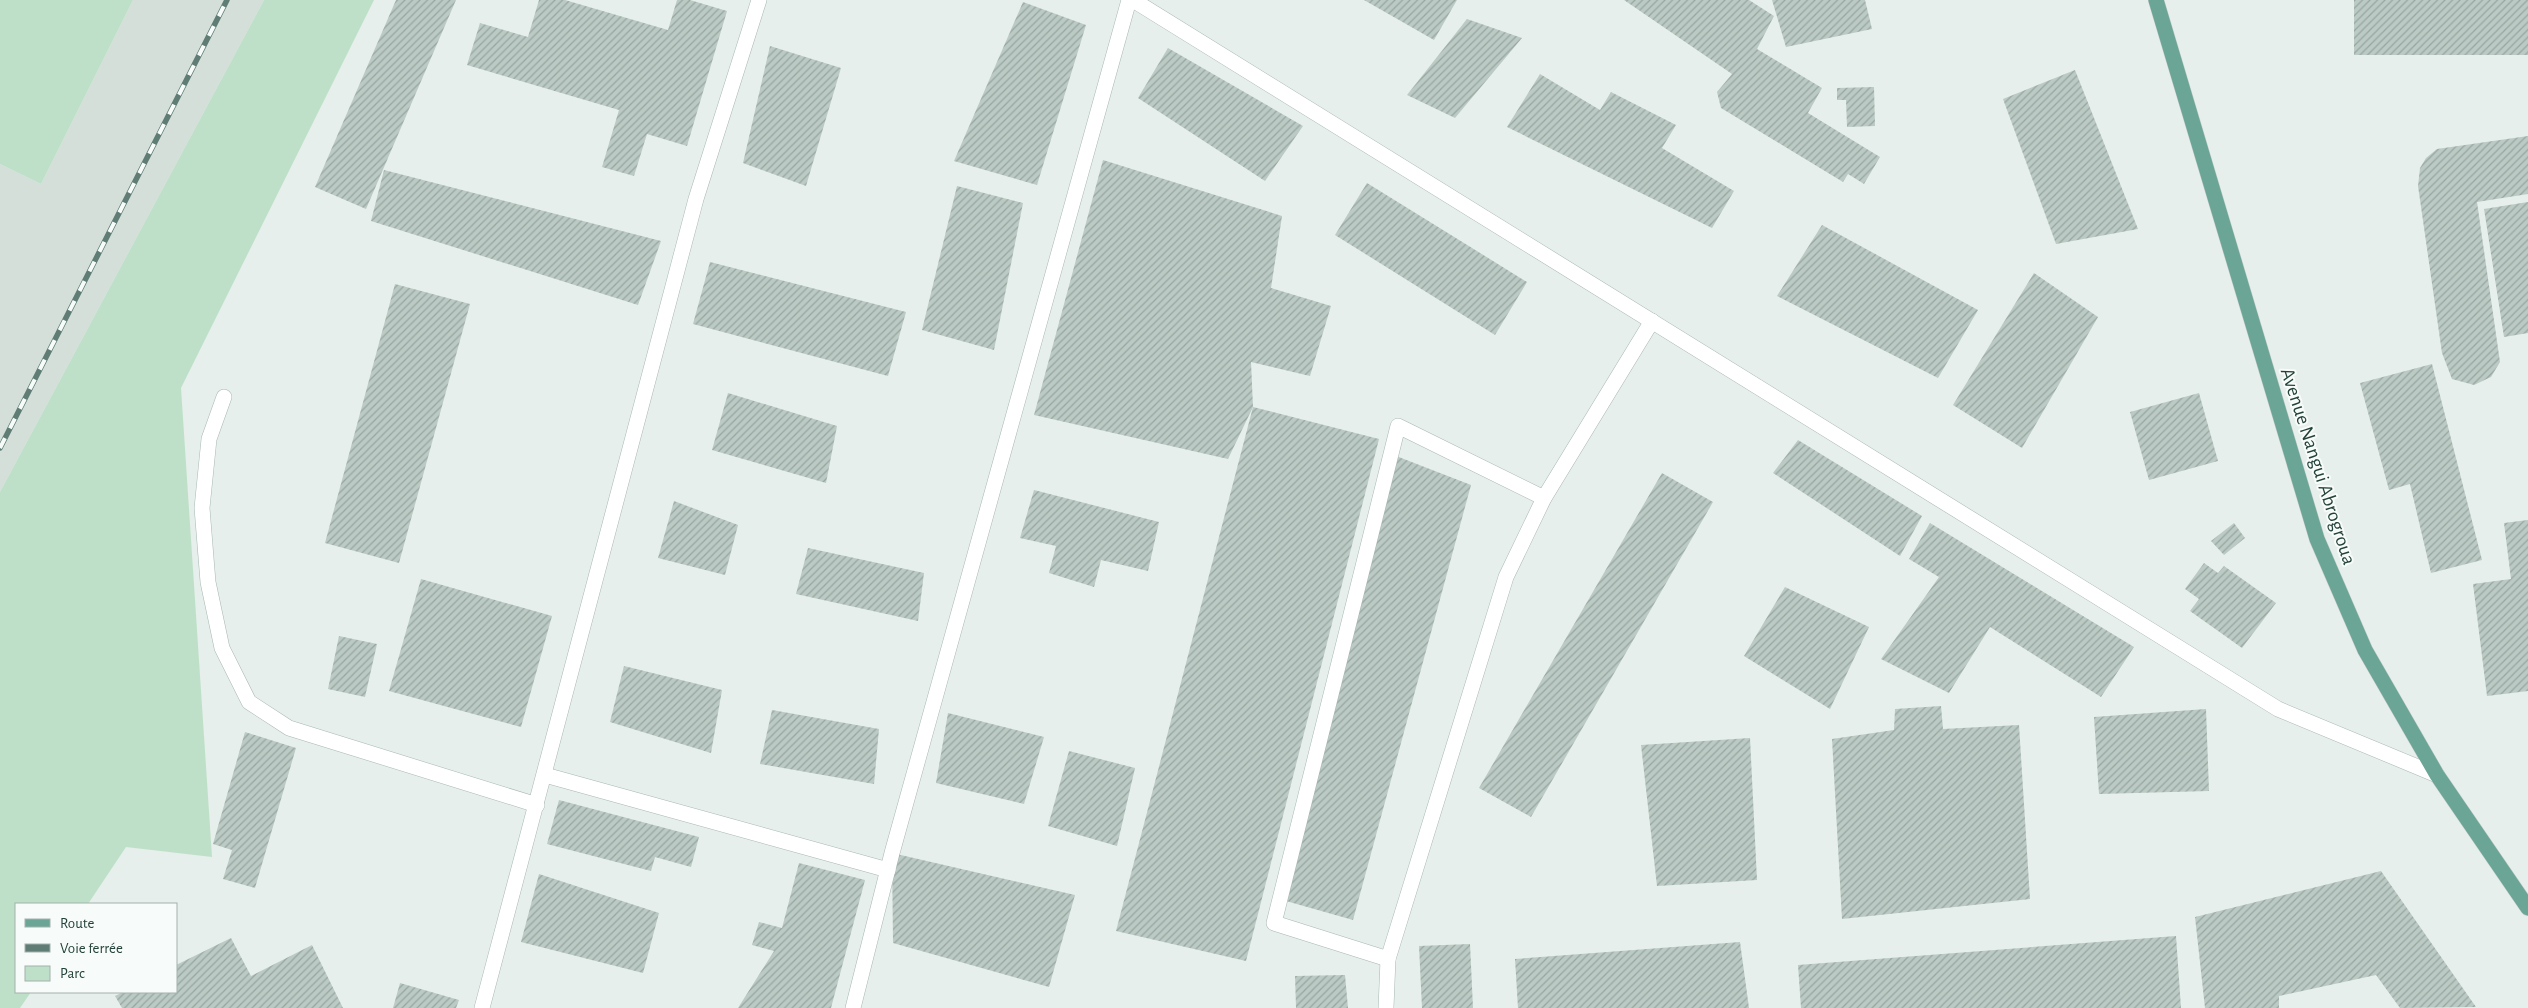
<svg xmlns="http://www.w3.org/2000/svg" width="2528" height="1008" font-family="'Alegreya Sans',sans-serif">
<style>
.built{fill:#d4dfda}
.green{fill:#bfe0c8}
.building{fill:url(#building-hatch)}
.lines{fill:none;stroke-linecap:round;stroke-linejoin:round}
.minor-casing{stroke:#a8b8b2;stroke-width:16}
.major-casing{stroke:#c2cac8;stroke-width:16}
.minor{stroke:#fff;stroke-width:15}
.major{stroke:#6aa596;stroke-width:15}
.rail-casing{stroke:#5f7d75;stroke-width:5.5}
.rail{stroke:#f7fbf9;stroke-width:4;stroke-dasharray:11;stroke-linecap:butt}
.labels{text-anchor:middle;stroke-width:4;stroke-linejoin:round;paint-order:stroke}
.street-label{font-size:20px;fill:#24423a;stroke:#f7fbf9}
</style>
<defs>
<pattern id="building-hatch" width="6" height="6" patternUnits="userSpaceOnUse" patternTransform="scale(1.25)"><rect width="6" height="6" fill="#bbcac4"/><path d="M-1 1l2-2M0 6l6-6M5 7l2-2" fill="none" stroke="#98a6a0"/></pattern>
</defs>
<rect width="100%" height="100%" fill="#e6efeb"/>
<polygon class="built" points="133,0 264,0 0,492 0,164 41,184"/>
<g class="green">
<polygon points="0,0 133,0 41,184 0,164"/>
<polygon points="264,0 374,0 181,388 212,857 126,847 88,904 16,904 16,992 31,992 20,1008 0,1008 0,492"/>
</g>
<g class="building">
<polygon points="396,0 456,0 366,209 315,187"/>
<polygon points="539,0 565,0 668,30 677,0 690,0 727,11 687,146 647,134 634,176 602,167 619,110 467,65 480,23 528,37"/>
<polygon points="1364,0 1457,0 1434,40"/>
<polygon points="1624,0 1749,0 1774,16 1757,49 1822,88 1808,113 1880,157 1864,184 1848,174 1843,182 1721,108 1717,92 1732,74"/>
<polygon points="1772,0 1865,0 1872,29 1786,47"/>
<rect x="2354" y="0" width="174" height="55"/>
<polygon points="1023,2 1086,25 1037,185 954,161"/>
<polygon points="1467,19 1522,38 1455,118 1407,95"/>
<polygon points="770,46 841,68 806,186 743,163"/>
<polygon points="1168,48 1303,126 1265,181 1138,98"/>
<polygon points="2075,70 2138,229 2056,244 2003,99"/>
<polygon points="1540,74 1600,110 1611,92 1676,125 1662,148 1734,191 1712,228 1507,127"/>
<polygon points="1874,87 1875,126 1847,127 1846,100 1837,100 1837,88"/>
<polygon points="2528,136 2528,194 2477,202 2500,362 2491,377 2474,385 2452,379 2442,353 2418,186 2420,168 2426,158 2437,149"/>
<polygon points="1103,160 1282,216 1271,288 1331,306 1310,376 1251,362 1253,407 1228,459 1034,415"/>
<polygon points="384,170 661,241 638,305 371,221"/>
<polygon points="1367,183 1527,282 1495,335 1335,235"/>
<polygon points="957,186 1023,203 994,350 922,330"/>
<polygon points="2528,202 2528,333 2504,337 2484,209"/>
<polygon points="1822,225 1978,310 1938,378 1777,296"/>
<polygon points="710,262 906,312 888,376 693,324"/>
<polygon points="2034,273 2098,317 2022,448 1953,405"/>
<polygon points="395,284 470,304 399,563 325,543"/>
<polygon points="2432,364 2482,560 2431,573 2410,484 2389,490 2360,383"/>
<polygon points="728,393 837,426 826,483 712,450"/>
<polygon points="2199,393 2218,461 2149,480 2130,412"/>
<polygon points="1253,407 1379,439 1246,961 1116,931"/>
<polygon points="1798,440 1922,516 1900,556 1773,473"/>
<polygon points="1391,454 1471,485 1353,920 1279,899"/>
<polygon points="1662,473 1713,502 1531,817 1479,788"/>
<polygon points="1034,490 1159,522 1148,571 1101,560 1094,587 1049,573 1056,546 1020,538"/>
<polygon points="674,501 738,525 725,575 658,558"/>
<polygon points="2528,520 2528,691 2487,696 2473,584 2511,579 2504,523"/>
<polygon points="1930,523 2134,647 2101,697 1990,627 1949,693 1881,659 1939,577 1909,559"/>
<polygon points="2234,523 2245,538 2224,555 2211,541"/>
<polygon points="808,548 924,573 918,621 796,594"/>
<polygon points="2204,563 2218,573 2224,566 2276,603 2242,648 2190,611 2199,599 2185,589"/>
<polygon points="421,579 552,616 521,727 389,691"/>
<polygon points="1785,587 1869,627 1830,709 1744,656"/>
<polygon points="339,636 377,644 365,697 328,689"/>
<polygon points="624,666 722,690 711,753 610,722"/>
<polygon points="1941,706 1943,729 2019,725 2030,899 1842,919 1832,739 1894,730 1895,709"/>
<polygon points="2206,709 2209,791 2099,794 2094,717"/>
<polygon points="772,710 879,729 874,784 760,764"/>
<polygon points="948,713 1044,737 1024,804 936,783"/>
<polygon points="245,732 296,748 255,888 223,879 232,850 213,844"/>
<polygon points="1750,738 1757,880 1657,886 1641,745"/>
<polygon points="1069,751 1135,768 1117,846 1048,826"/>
<polygon points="559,800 699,837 691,867 655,857 651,871 547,844"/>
<polygon points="892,853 1075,895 1049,987 893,943"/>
<polygon points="799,863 865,880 831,1008 738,1008 774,951 752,945 759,922 782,928"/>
<polygon points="2381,871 2476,1007 2400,1008 2376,975 2279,996 2279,1008 2205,1008 2195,917"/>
<polygon points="539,874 659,913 643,973 521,942"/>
<polygon points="2176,936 2181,1008 1801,1008 1798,965"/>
<polygon points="231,938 251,976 312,945 343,1008 122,1008 115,996 123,992 176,992 176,965"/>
<polygon points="1740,942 1749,1008 1518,1008 1515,959"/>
<polygon points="1470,944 1473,1008 1422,1008 1419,946"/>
<polygon points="1345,975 1348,1008 1296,1008 1295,976"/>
<polygon points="400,983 459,1000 456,1008 393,1008"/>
</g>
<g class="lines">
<g class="minor-casing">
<g id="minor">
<polyline points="1133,0 2278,709 2437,775"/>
<polyline points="224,397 209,439 202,508 208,582 222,648 249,702 289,728 537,805"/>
<polyline points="545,775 888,870"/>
<polyline points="1388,959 1274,923 1398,426 1544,498"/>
<polyline points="482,1008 696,199 759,0"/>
<polyline points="853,1008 892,853 1129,0"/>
<polyline points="1386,1008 1388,959 1506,577 1544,498 1652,321"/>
</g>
</g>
<g class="major-casing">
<polyline id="major" points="2156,0 2317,539 2365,650 2437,775 2528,908"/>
</g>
<use href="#minor" class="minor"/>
<use href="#major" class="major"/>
<g class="rail-casing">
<polyline id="rail" points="0,448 227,0"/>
</g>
<use href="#rail" class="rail"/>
</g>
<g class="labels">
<g class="street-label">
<text transform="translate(2319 466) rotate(72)" y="7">Avenue Nangui Abrogroua</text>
</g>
</g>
<rect x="15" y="903" width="162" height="90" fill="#f7fbf9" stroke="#a3b1ad"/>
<rect x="25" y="919" width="25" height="8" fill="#6aa596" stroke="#a3b1ad"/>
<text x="60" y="928" font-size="15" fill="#24423a">Route</text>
<rect x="25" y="944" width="25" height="8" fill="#5f7d75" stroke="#a3b1ad"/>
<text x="60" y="953" font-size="15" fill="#24423a">Voie ferrée</text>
<rect x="25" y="966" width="25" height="15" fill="#bfe0c8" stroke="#a3b1ad"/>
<text x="60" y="978" font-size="15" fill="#24423a">Parc</text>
</svg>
